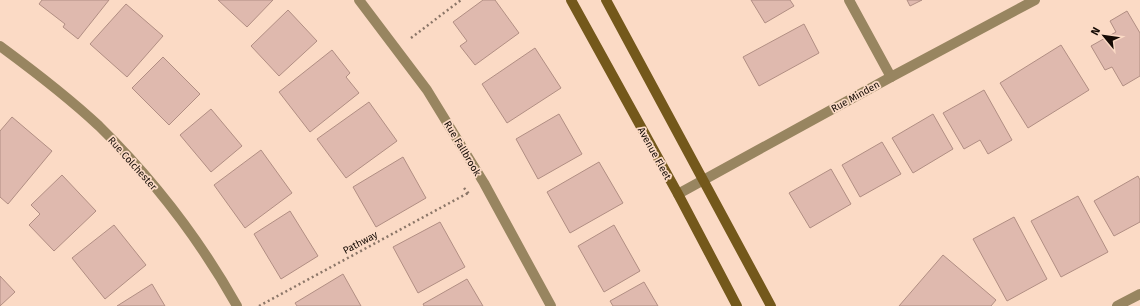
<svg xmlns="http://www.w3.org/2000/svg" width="1140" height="306" font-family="'Fira Sans',sans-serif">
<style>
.building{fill:#dfb9ae;stroke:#b18e83}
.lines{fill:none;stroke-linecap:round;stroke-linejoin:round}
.path{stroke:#8b7668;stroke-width:2.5;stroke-dasharray:2 3;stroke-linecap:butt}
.minor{stroke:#988560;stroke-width:10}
.secondary{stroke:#74581b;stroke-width:10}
.labels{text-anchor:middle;stroke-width:3.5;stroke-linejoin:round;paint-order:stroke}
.street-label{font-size:10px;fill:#150b05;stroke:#fbdac5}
</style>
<rect width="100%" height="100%" fill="#fbdac5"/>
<g class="building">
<polygon points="42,0 109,0 78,39 63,27 65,24 39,4"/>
<polygon points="218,0 273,0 247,27"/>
<polygon points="483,0 495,0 519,33 475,65 460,46 467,41 453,22"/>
<polygon points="751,0 790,0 794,6 765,23"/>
<polygon points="907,0 922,0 910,6"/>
<polygon points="126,4 163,36 127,77 90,44"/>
<polygon points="288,10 317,41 279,76 251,46"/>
<polygon points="1127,11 1140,33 1140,76 1123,86 1112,67 1105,70 1091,46 1116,32 1110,21"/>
<polygon points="804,24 819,53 759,86 743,57"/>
<polygon points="1061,45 1089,90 1028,128 1000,83"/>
<polygon points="535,48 561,88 507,123 482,84"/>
<polygon points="332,50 350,73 346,77 359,93 310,132 279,92"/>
<polygon points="163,57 200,94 169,125 132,88"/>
<polygon points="984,90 1012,140 988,154 980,140 964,149 943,113"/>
<polygon points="369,102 397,141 346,178 317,139"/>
<polygon points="211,109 242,146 211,172 180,135"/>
<polygon points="559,114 582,154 538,179 516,139"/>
<polygon points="933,114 953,149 913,173 892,138"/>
<polygon points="12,117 52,151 8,204 0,197 0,131"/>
<polygon points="882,142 901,174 860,197 842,165"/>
<polygon points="261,150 292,193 245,228 214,185"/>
<polygon points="403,157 426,198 376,227 353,187"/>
<polygon points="599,162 623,203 570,233 547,192"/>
<polygon points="831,169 851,204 810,228 789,193"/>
<polygon points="62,175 96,211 54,251 29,225 40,214 31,205"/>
<polygon points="1138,176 1140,180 1140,222 1114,236 1094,201"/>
<polygon points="1078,196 1108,252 1061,277 1031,221"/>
<polygon points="290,211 318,256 281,279 254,234"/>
<polygon points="1014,217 1047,279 1007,301 973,239"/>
<polygon points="440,222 465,267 418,293 393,247"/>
<polygon points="114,225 146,265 105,299 72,258"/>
<polygon points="614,225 640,271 604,292 578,246"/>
<polygon points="943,255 996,300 991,306 899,306"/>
<polygon points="343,274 361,306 297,306 295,303"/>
<polygon points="0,276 15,292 0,306"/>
<polygon points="467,279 483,306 424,306 423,304"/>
<polygon points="644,282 658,306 613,306 610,301"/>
<polygon points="152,284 165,306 117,306"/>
</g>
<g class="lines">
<g class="path">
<polyline points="411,38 461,0"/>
<polyline points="464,188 469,194"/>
<polyline points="259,306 468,193"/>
</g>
<g class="minor">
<polyline points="359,0 427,90 484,183 551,306"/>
<polyline points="849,0 891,77"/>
<path d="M 0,46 C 34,71 68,97 99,126 C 153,179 200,240 237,306"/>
<polyline points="678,194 891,77 1035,0"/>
<polyline points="1117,306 1140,294"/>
</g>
<g class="secondary">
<polyline points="571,0 678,194 737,306"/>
<polyline points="606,0 771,306"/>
</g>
</g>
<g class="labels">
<g class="street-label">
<text transform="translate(855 96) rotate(-29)" y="4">Rue Minden</text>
<text transform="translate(463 148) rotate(59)" y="4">Rue Fallbrook</text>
<text transform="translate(655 153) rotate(61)" y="4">Avenue Fleet</text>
<text transform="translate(133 163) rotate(48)" y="4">Rue Colchester</text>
<text transform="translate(360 242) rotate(-28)" y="4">Pathway</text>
</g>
</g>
<g transform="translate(1104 36) rotate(299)" stroke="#fbdac5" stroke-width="3" paint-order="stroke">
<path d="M0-3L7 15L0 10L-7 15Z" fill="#150b05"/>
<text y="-6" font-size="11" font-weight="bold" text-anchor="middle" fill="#150b05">N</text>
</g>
</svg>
